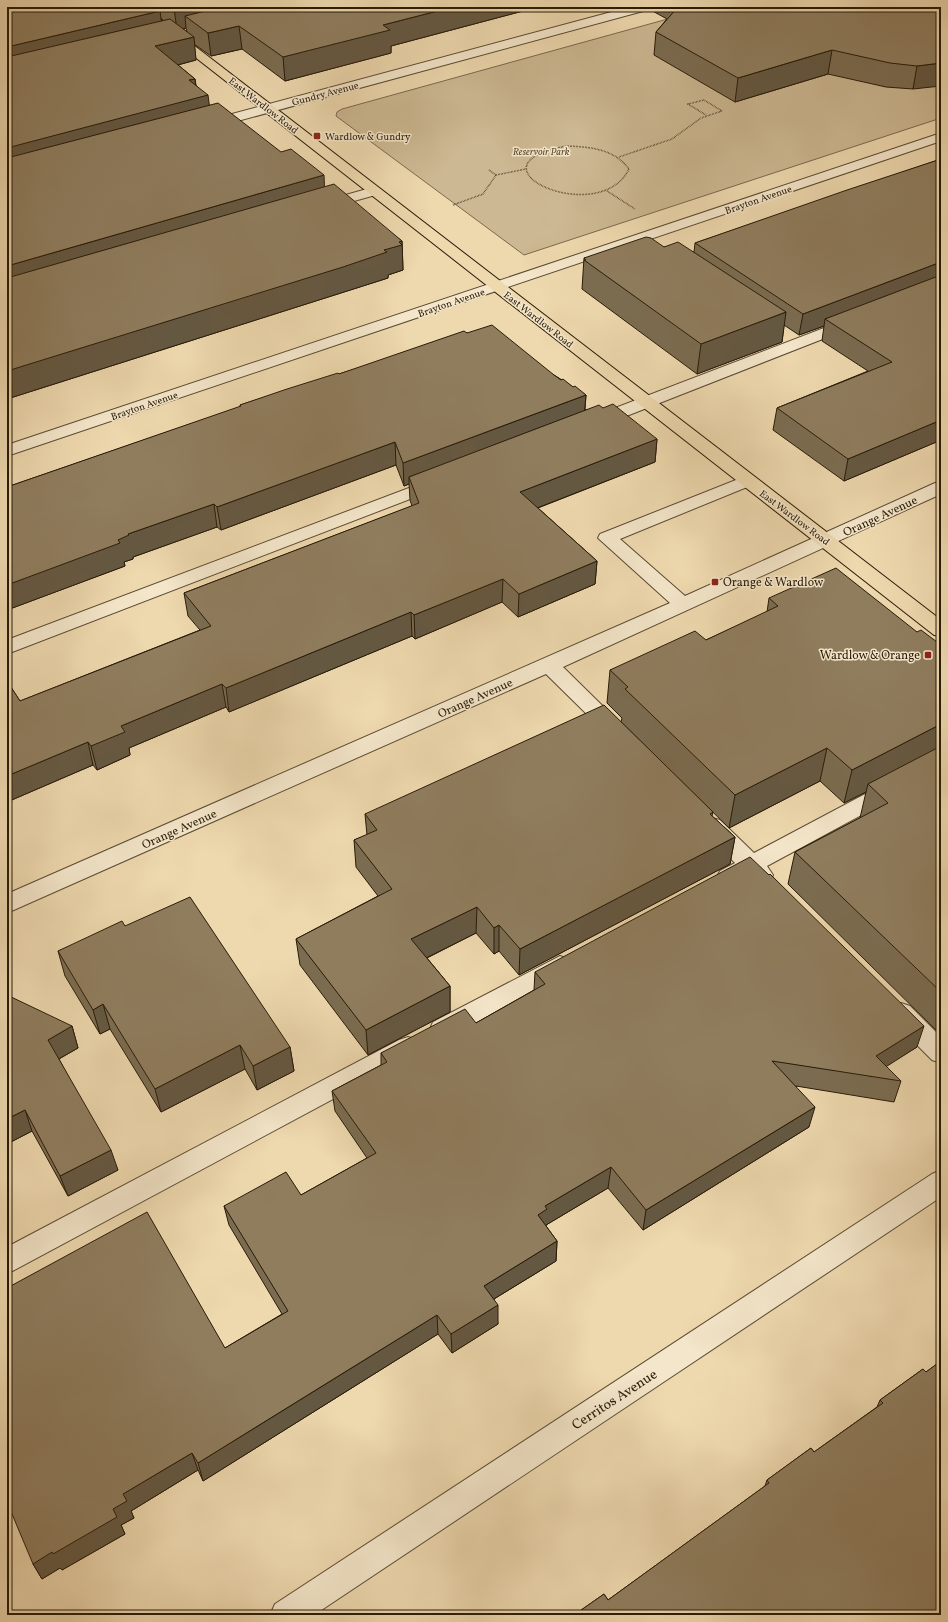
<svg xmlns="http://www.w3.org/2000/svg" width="948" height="1622" font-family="Vollkorn,serif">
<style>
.green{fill:#ccb892;stroke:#7a6a4d}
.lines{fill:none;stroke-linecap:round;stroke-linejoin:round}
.minor-casing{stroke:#5a4a32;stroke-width:2}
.major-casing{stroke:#281b08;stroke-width:2}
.path{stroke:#281b08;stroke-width:1.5;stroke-dasharray:0.5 1;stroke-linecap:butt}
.minor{fill:#f4e6ca;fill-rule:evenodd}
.major{fill:#eed8ae;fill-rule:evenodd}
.wall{fill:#7b6c51;stroke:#281b08;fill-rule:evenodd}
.shaded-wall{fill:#645842;stroke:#281b08}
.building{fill:#8f7d5e;stroke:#281b08}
.poi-dot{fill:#8f2418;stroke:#f4e6ca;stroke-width:1.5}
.labels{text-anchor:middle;stroke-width:3;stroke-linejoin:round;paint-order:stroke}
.far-street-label{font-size:10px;fill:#281b08;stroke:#f4e6ca}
.far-poi-label{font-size:10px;fill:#281b08;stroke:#f4e6ca;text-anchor:start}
.far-park-label{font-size:10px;font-style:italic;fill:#594a31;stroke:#f4e6ca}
.street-label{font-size:12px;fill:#281b08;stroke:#f4e6ca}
.poi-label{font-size:12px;fill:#281b08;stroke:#f4e6ca;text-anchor:start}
.near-street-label{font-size:14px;fill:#281b08;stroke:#f4e6ca}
</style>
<rect width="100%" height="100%" fill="#eed8ae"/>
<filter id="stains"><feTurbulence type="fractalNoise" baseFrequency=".005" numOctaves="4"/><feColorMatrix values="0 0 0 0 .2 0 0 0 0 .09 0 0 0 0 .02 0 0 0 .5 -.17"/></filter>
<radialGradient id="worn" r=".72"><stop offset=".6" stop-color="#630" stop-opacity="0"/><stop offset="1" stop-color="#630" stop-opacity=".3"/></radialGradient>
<polygon class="green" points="711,7 941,7 941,118 524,255 336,116 337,112 342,109"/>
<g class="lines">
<g class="minor-casing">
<g id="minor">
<polygon points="630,7 649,7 647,10 212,128 202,128 200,125 202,122"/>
<polygon points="941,133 941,141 7,456 7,445"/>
<polygon points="374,187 379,188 381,191 379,194 322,210 317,209 315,206 317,203"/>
<polygon points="850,318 856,320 858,323 856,326 601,426 595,427 589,426 586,422 589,418"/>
<polygon points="746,476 752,477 755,481 752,485 620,539 685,596 935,483 941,482 941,494 563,667 622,725 625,730 622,735 615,737 608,735 546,674 7,913 7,894 670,603 598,538 600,534"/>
<polygon points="438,477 444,478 447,482 444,486 7,654 7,640"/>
<path d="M 941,755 L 941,772 L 767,866 L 773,875 L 770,881 C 761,884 756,883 749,876 L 728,886 L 720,883 L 717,877 L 720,871 L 735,863 L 704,832 L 701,826 L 704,820 L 712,818 L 720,820 L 754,853 L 933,758 Z"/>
<polygon points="560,956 568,959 572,966 568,973 451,1036 442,1039 433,1036 430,1029 433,1022"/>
<polygon points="901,1003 910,1006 941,1037 941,1063 932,1060 892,1020 889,1013 892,1006"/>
<polygon points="408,1037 417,1040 420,1047 417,1054 7,1274 7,1247 399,1040"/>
<polygon points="941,1170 941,1197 314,1615 270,1615 275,1604 932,1174"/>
</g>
</g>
<g class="major-casing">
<polygon id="major" points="131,7 144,7 941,620 941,636 934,635"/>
</g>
<g class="path">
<path d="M 567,146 C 591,147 614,149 629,169 C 599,230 458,165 567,146 Z"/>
<polyline points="619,157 672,139 701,118 722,111 704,100 688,104 706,115"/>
<polyline points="489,170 496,175"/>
<polyline points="607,191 635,209"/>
<polyline points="453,205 483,194 496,175 526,169"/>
</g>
<use href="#minor" class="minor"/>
<use href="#major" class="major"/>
</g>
<g class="wall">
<path d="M 7,7 L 538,7 L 391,46 L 391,53 L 285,81 L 242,49 L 211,56 L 194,44 L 196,60 L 178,65 L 195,79 L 196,85 L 209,105 L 402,241 L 403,270 L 388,275 L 388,278 L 344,292 L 7,399 ZM 161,18 L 164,21 L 161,21 ZM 186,28 L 187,32 L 183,29 Z"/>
<polygon points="650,7 941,7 913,89 886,87 828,74 735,102 654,55 656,32 667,19 649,9"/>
<polygon points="941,159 941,440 844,481 773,430 777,408 868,371 822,341 824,326 799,335 784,325 782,342 697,374 582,289 584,258 664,247 694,252 695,243"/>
<polygon points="467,333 554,375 586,395 585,410 603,408 657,439 655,462 538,508 597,561 595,584 518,617 502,602 415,639 412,636 229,712 226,707 129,748 130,755 97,770 93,765 7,802 7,681 20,701 200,630 188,616 184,593 412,506 410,500 409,484 404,486 396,465 221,530 217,527 133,557 133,559 124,562 125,566 7,610 7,487 240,407 240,405 339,374"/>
<polygon points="769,598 917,632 941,645 941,1031 939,1033 788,884 795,852 860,818 866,792 844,803 820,781 729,828 621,722 622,718 607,703 610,670 706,640 767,612"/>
<polygon points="713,812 712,816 735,837 730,864 519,975 499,951 494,954 476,933 427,958 450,986 450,1012 368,1055 300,965 296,939 378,896 356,867 354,840 367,835 365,814"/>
<polygon points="125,926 290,1047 294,1071 257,1090 245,1069 161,1112 110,1029 100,1034 65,976 58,951"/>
<polygon points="535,972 917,1047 886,1066 901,1081 894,1102 796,1086 809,1127 643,1230 608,1188 546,1225 546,1226 557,1241 556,1261 494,1299 498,1324 452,1353 438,1334 203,1481 198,1470 131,1511 134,1518 121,1525 125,1534 62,1570 60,1568 42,1579 33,1564 225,1348 282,1314 229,1225 224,1206 301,1195 367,1158 335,1111 332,1091 381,1065 381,1053 476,1023 534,990"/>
<polygon points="72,1026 78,1048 59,1059 118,1170 68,1196 32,1131 7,1144"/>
<polygon points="941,1361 941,1615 574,1615 604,1594 608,1600 765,1486 767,1480 811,1448 814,1452 877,1407 880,1400 923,1369 926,1372"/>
</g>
<g class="shaded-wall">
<polygon points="177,7 274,7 185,16 186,28 177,30 174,8"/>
<polygon points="453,7 538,7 391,46 391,53 285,81 283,57 383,25"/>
<polygon points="160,11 163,34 7,71 7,47"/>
<polygon points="239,26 242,49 211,56 208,33"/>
<polygon points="194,37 196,60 158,70 155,46"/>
<polygon points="832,50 828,74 735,102 738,78"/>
<polygon points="941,63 941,86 913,89 917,66"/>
<polygon points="195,79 197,97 208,95 211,118 7,173 7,148 189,80"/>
<polygon points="324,175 325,200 7,293 7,266"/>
<polygon points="402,241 403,270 388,275 388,278 344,292 7,399 7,371 384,250 399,242"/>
<polygon points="941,262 941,282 825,319 824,326 799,335 803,314"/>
<polygon points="786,312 782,342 697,374 701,344"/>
<polygon points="586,395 584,417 409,477 409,484 404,486 403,463"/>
<polygon points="941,420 941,440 844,481 848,459"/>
<polygon points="657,439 655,462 519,515 520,492"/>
<polygon points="395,442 396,465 221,530 217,507"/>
<polygon points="214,504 217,527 133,557 133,559 124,562 125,566 7,610 7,585 118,540 128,534"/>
<polygon points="597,561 595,584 518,617 519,594"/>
<polygon points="503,579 502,602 415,639 414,615"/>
<polygon points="411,612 412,636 229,712 226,688"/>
<polygon points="222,684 226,707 129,748 130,755 97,770 91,746 121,726"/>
<polygon points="941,724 941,754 868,784 866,792 844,803 852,770"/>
<polygon points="88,742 93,765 7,802 7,776"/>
<polygon points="827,748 820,781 729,828 735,795"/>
<polygon points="735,837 730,864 519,975 520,949"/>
<polygon points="477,907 476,933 412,965 411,939"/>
<polygon points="499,925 499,951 494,954 494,928"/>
<polygon points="450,986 450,1012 368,1055 366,1030"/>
<polygon points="103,1004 110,1029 100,1034 93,1010"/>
<polygon points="72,1026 78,1048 55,1061 48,1040"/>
<polygon points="924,1026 917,1047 870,1077 876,1056"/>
<polygon points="941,1027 941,1031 939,1033"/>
<polygon points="240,1045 245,1069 161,1112 155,1089"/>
<polygon points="290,1047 294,1071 257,1090 253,1066"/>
<polygon points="815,1107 809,1127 643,1230 646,1210"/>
<polygon points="25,1110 32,1131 7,1144 7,1119"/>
<polygon points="111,1150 118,1170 68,1196 60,1176"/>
<polygon points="611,1167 608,1188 546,1225 546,1229 538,1215 545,1206"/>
<polygon points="557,1241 556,1261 484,1305 484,1286"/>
<polygon points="498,1305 498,1324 452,1353 451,1334"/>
<polygon points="437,1315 438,1334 203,1481 198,1463"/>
<polygon points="192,1453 198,1470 131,1511 134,1518 121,1525 125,1534 62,1570 60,1568 42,1579 33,1564 113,1509 123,1494"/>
</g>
<g class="building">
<polygon points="7,7 154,7 160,11 7,47"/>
<polygon points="222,7 453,7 383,25 390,30 283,57 239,26 208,33 185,16"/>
<polygon points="678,7 941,7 941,63 917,66 890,63 832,50 738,78 656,32"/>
<polygon points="170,19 194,37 155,46 195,79 189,80 208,95 7,148 7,57"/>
<polygon points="218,103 281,152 291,149 324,175 7,266 7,158"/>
<polygon points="941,159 941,262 803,314 695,243 847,190"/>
<polygon points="334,184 402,241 399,242 402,245 384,250 387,252 343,267 7,371 7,278"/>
<polygon points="646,237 651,238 664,247 678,242 786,312 701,344 584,260 586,260 584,258"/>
<polygon points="941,275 941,420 848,459 777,408 892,362 825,319"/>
<polygon points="492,325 554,375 561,380 563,379 573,387 575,386 586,395 403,463 395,442 217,507 214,504 128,534 129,535 118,540 120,543 7,585 7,487 241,406 240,405 287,389 338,373 339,374 464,331 467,333"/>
<polygon points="613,404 657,439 520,492 597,561 519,594 503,579 414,615 411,612 226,688 222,684 121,726 125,732 91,746 88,742 7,776 7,681 20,701 211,626 184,593 419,503 409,477 599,405 603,408"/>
<polygon points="836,568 917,632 921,630 941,645 941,724 852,770 827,748 735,795 625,689 628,687 610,670 695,631 706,640 778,606 769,598"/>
<polygon points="604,705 713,812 710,814 735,837 520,949 499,925 494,928 477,907 411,939 450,986 366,1030 296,939 392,889 354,840 377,830 365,814"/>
<polygon points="941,746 941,992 795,852 888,803 868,784"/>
<polygon points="750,857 769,875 770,874 924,1026 876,1056 901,1081 772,1061 815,1107 646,1210 611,1167 545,1206 547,1209 538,1215 557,1241 484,1286 498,1305 451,1334 437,1315 198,1463 192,1453 123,1494 127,1501 113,1509 117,1517 53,1554 52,1552 33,1564 7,1502 7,1288 147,1212 225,1348 288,1311 224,1206 286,1172 301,1195 376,1153 332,1091 387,1062 381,1053 465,1009 476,1023 545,984 535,972"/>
<polygon points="190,897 290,1047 253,1066 240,1045 155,1089 103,1004 93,1010 58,951 122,921 125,926"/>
<polygon points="7,995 72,1026 48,1040 111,1150 60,1176 25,1110 7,1119"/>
<polygon points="941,1361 941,1615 574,1615 604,1594 608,1600 769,1483 767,1480 811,1448 814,1452 883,1403 880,1400 923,1369 926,1372"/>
</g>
<g class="poi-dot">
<rect x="313" y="132" width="8" height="8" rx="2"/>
<rect x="711" y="578" width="8" height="8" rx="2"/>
<rect x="924" y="651" width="8" height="8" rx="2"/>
</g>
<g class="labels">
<g class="far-street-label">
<text transform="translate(325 93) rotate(-15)" y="4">Gundry Avenue</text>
<text transform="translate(264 105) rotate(38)" y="4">East Wardlow Road</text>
<text transform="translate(758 199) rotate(-19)" y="4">Brayton Avenue</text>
<text transform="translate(451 302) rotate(-19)" y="4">Brayton Avenue</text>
<text transform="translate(539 319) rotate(38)" y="4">East Wardlow Road</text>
<text transform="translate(144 405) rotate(-19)" y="4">Brayton Avenue</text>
<text transform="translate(795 517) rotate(37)" y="4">East Wardlow Road</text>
</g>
<g class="far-poi-label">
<text x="325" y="140">Wardlow &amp; Gundry</text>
</g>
<g class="far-park-label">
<text x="541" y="155">Reservoir Park</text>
</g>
<g class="street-label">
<text transform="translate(880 516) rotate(-25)" y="4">Orange Avenue</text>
<text transform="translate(475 698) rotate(-24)" y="4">Orange Avenue</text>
<text transform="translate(179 829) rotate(-24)" y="4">Orange Avenue</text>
</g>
<g class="poi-label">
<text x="723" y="586">Orange &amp; Wardlow</text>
<text x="920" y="659" text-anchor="end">Wardlow &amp; Orange</text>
</g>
<g class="near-street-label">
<text transform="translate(614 1399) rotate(-33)" y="5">Cerritos Avenue</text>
</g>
</g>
<rect width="948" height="1622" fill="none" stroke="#eed8ae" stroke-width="24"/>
<rect x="8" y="8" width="932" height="1606" fill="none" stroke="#281b08" stroke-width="2"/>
<rect x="12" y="12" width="924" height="1598" fill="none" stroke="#281b08"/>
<rect width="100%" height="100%" filter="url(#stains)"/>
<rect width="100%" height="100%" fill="url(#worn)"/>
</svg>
